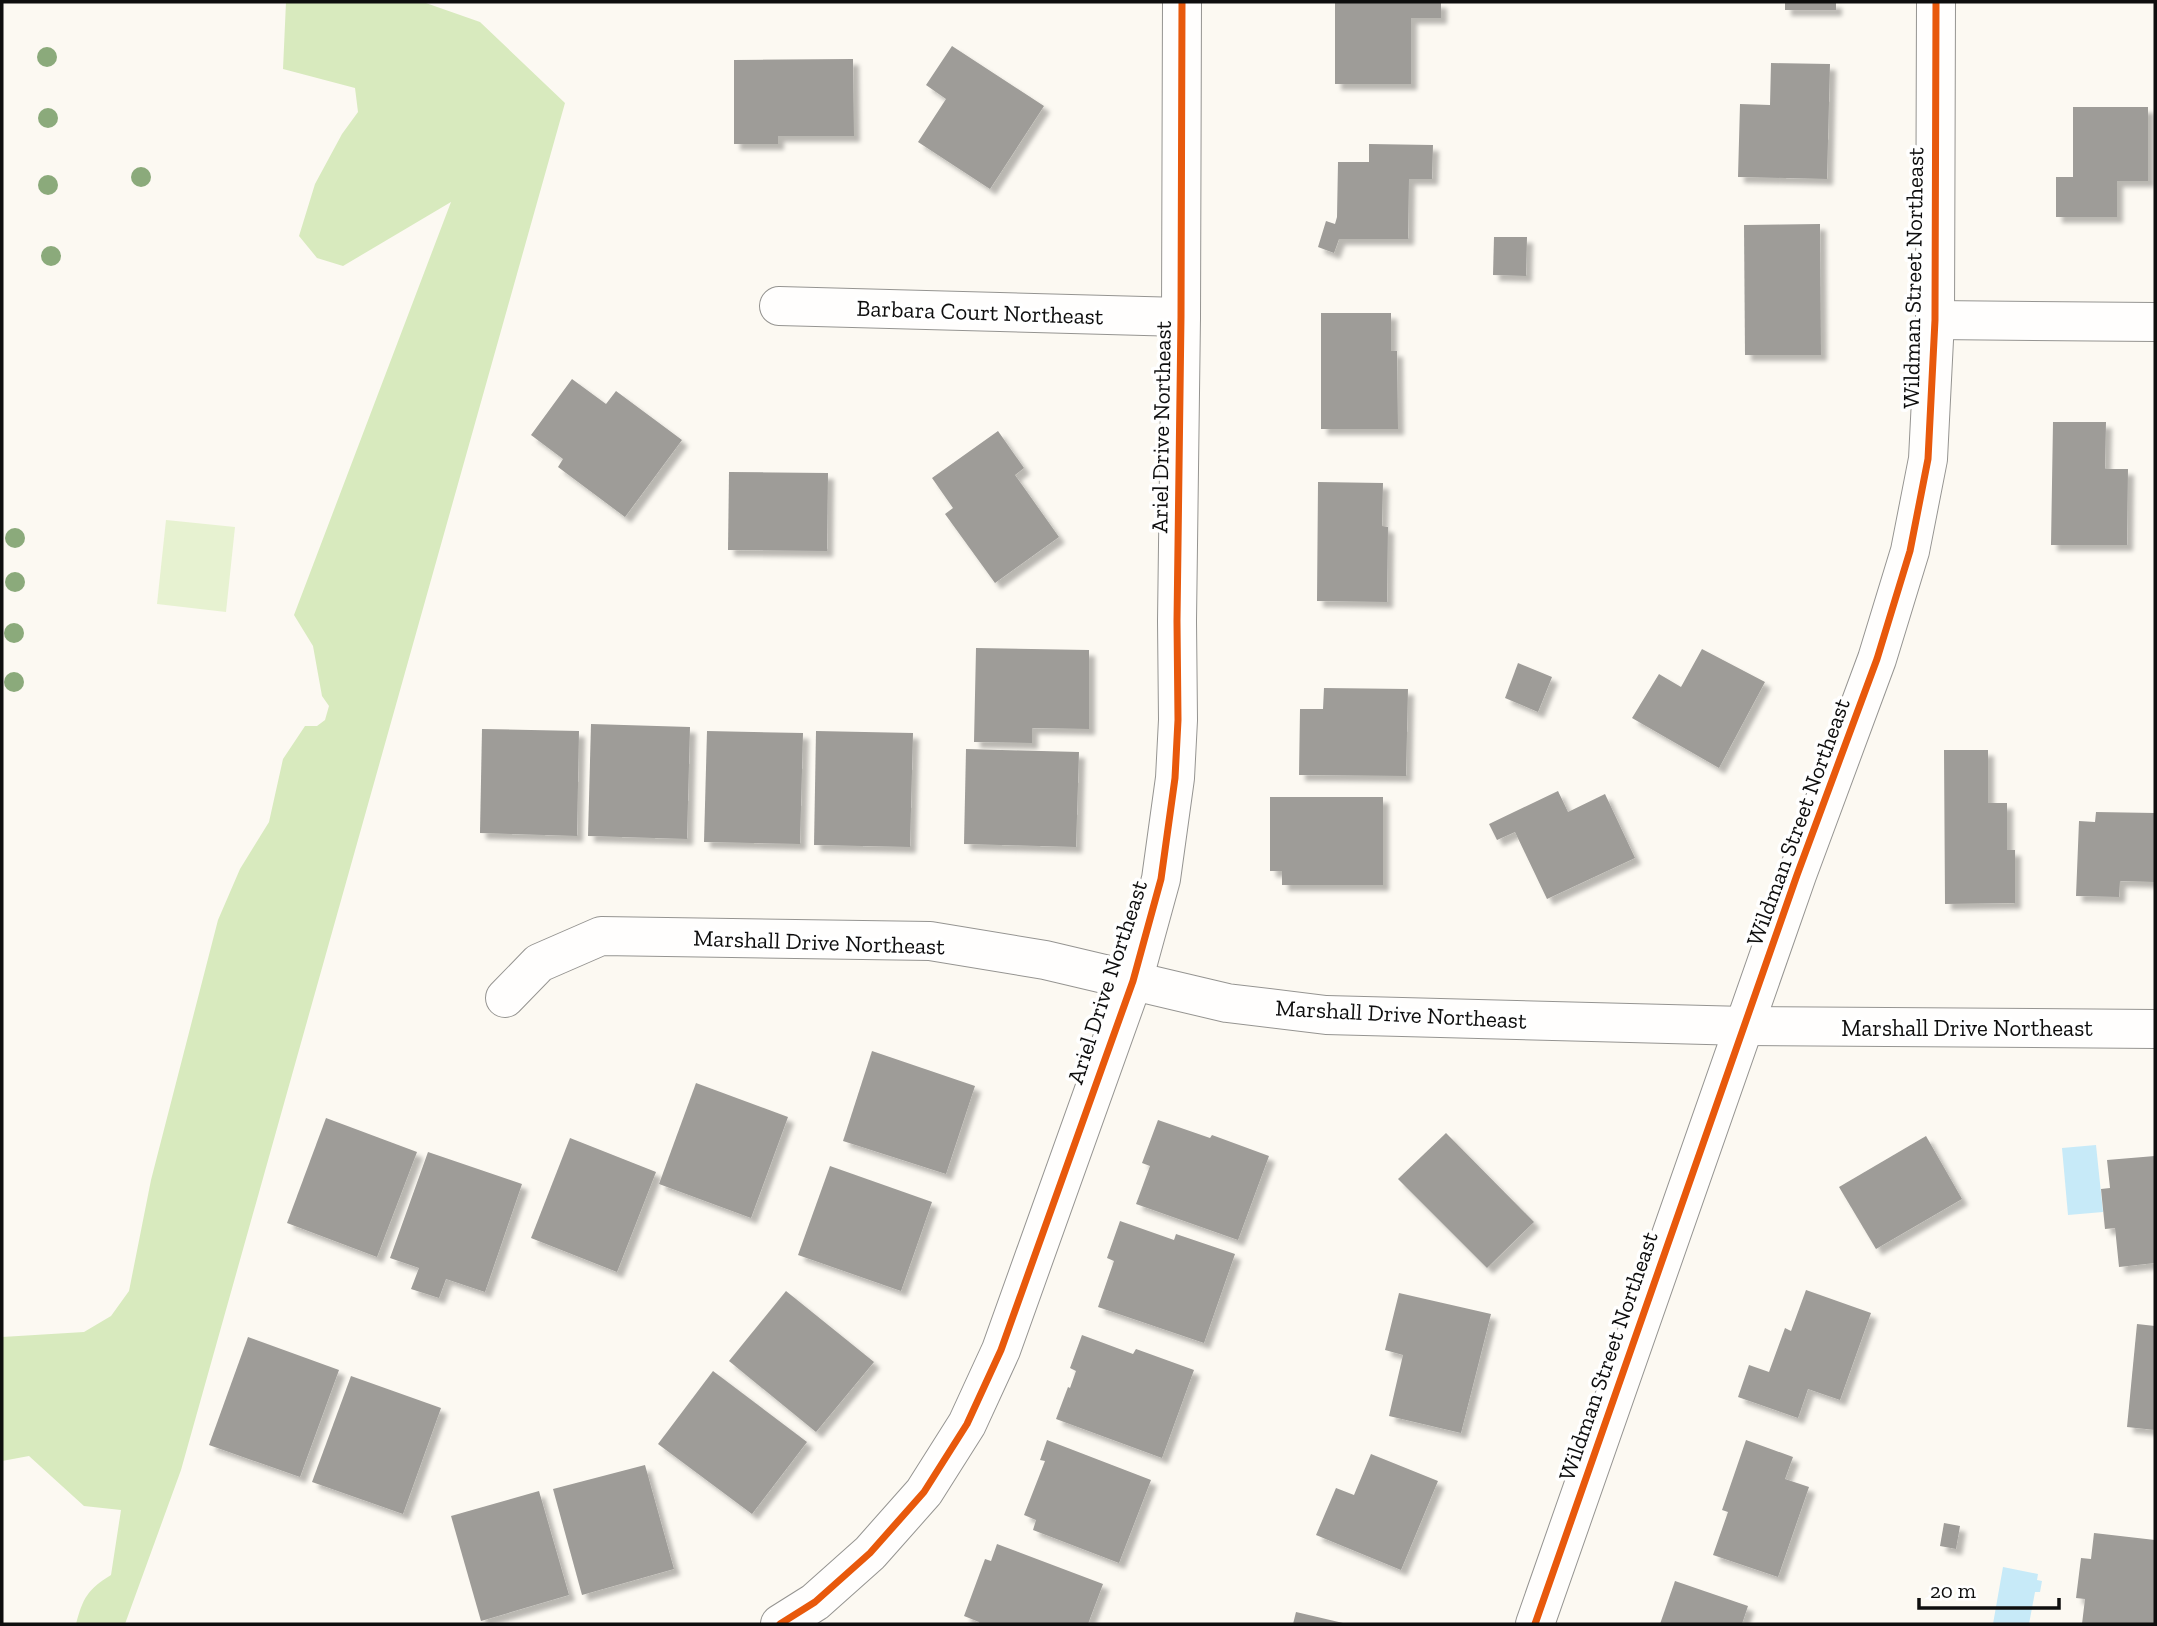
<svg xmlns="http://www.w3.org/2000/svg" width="2157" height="1626" font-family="'Zilla Slab',serif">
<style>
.green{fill:#e7f2d1}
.forest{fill:#d8eabe}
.water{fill:#c7eaf8}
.building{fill:#9e9c98;filter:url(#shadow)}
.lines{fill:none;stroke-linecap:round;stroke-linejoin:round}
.street-casing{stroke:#959491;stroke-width:40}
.street{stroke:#fffefd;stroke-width:38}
.cycleway-casing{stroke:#fff;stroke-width:11}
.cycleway{stroke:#e8590c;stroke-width:7}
.tree{fill:#8baa7b}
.labels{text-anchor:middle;stroke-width:7;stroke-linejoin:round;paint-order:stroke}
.street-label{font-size:23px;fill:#0e0e0e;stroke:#fff}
</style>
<defs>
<filter id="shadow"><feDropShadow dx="6" dy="6" stdDeviation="2" flood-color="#0004"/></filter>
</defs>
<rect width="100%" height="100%" fill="#fcf9f2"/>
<polygon class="green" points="166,520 235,527 226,612 157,604"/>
<path class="forest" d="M 286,2 L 423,2 L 480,22 L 565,103 L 181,1470 L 125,1624 L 76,1624 C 83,1598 87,1590 111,1575 L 121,1510 L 84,1506 L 29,1456 L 2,1461 L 2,1337 L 84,1332 L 111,1316 L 129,1291 L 151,1180 L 218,920 L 240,869 L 269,822 L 283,759 L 305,726 L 317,726 L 325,720 L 329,706 L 322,696 L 313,646 L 294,615 L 451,202 L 343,266 L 317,258 L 299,236 L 315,184 L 342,134 L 358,112 L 355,88 L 283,69 Z"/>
<g class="water">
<polygon points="2096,1145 2103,1212 2068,1215 2062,1148"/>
<polygon points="2003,1567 2038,1574 2037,1580 2042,1581 2040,1592 2035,1592 2029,1624 1993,1624"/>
</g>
<g class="building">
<polygon points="1335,2 1441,2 1441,18 1411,18 1411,84 1335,84"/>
<rect x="1785" y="2" width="51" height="8"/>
<polygon points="952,46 1044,106 990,189 918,142 946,99 926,85"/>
<polygon points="853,59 854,136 778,136 778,144 734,144 734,60"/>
<polygon points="1771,63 1830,64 1827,179 1738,177 1740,104 1770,105"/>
<polygon points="2073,107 2148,107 2148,181 2117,181 2117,217 2056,217 2056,177 2073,177"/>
<polygon points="1369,144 1433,145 1432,179 1409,179 1408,239 1339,239 1334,253 1318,247 1326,221 1335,224 1337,217 1338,162 1369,162"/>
<polygon points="1820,224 1821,355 1745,355 1744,225"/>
<polygon points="1494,237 1527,237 1526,276 1493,275"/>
<polygon points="1321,313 1391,313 1391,351 1397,351 1398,429 1321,429"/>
<polygon points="572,379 606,404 616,391 682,440 625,517 558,467 563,459 531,435"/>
<polygon points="2053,422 2106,422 2105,469 2128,469 2127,545 2051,545"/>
<polygon points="998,431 1024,468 1015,475 1059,537 995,583 945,514 953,508 932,478"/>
<polygon points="729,472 828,473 827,551 728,550"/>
<polygon points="1318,482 1383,483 1382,526 1388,527 1387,602 1317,601"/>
<polygon points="976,648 1089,650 1089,729 1032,728 1032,743 974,742"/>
<polygon points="1702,649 1765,682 1719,768 1632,718 1659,674 1681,687"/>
<polygon points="1518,663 1552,677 1538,712 1505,698"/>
<polygon points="1324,688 1408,689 1406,776 1299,775 1300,709 1323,709"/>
<polygon points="591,724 690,727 687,839 588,836"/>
<polygon points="482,729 579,731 577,836 480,833"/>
<polygon points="707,731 803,733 800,844 704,842"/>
<polygon points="816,731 913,733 910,847 814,845"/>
<polygon points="966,749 1079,752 1076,847 964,844"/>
<polygon points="1944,750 1988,750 1988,803 2007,803 2007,850 2015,850 2015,903 1945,904"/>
<polygon points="1558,791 1568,812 1605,794 1635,858 1547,899 1515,832 1497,840 1489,824"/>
<polygon points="1270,797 1383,797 1383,885 1282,885 1282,871 1270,871"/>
<polygon points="2096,812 2155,813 2155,882 2120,881 2119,897 2076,896 2079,821 2095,822"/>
<polygon points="872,1051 975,1086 946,1174 843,1141"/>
<polygon points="696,1083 788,1117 751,1218 659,1184"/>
<polygon points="326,1118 417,1152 377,1257 287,1223"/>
<polygon points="1158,1120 1210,1138 1212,1135 1269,1156 1238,1240 1136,1204 1150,1166 1142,1163"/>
<polygon points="1446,1133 1534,1222 1487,1268 1398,1179"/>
<polygon points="1926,1136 1962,1199 1876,1249 1839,1187"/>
<polygon points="570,1138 656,1172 617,1272 531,1238"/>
<polygon points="428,1152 522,1184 485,1292 446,1279 439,1298 411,1289 419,1268 390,1258"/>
<polygon points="2155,1156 2155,1263 2119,1267 2115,1228 2105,1229 2101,1189 2110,1188 2107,1160"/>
<polygon points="830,1166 932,1202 901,1291 798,1255"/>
<polygon points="1120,1221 1174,1240 1176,1234 1235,1254 1204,1343 1098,1307 1114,1261 1107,1258"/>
<polygon points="1806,1290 1871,1313 1840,1400 1808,1389 1798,1418 1738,1397 1749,1365 1769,1372 1785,1328 1791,1331"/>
<polygon points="786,1291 874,1362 816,1432 729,1361"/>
<polygon points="1399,1293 1491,1314 1461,1433 1389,1416 1403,1355 1385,1350"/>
<polygon points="2137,1324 2155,1326 2155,1430 2127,1427"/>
<polygon points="1082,1335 1133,1354 1136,1349 1194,1370 1162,1458 1056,1419 1068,1387 1070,1388 1076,1371 1070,1368"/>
<polygon points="248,1337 339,1370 300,1477 209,1445"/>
<polygon points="713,1371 807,1442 752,1514 658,1444"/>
<polygon points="351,1376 441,1408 403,1514 312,1482"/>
<polygon points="1047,1440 1151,1480 1119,1563 1033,1530 1036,1520 1024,1515 1045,1461 1040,1460"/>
<polygon points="1746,1440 1793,1457 1785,1479 1809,1487 1778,1577 1713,1555 1728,1512 1722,1510"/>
<polygon points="1371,1454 1438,1481 1401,1570 1316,1535 1336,1488 1354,1495"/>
<polygon points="645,1465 674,1569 582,1595 553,1489"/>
<polygon points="539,1491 569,1595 481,1621 451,1516"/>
<polygon points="1944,1523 1960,1526 1956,1549 1940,1546"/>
<polygon points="2094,1533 2155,1540 2155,1624 2082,1624 2085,1599 2076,1598 2081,1558 2091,1559"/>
<polygon points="997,1544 1103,1584 1088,1624 978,1624 979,1622 964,1616 985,1559 991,1561"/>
<polygon points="1675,1581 1748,1606 1742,1624 1660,1624"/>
<polygon points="1296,1612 1343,1623 1342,1624 1293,1624"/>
</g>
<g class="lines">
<g class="street-casing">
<g id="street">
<polyline points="779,306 1181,317"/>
<polyline points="1935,320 2155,322"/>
<polyline points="505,998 539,963 601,936 930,941 1045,960 1227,1003 1326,1015 1745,1026 2155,1029"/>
<polyline points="780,1624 815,1602 870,1553 924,1492 967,1424 1001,1350 1133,981 1161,879 1175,778 1178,720 1177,621 1181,317 1182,2"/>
<polyline points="1535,1624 1797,875 1877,659 1910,551 1928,459 1935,320 1936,2"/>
</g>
</g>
<use href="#street" class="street"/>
<g class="cycleway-casing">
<g id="cycleway">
<polyline points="780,1624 815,1602 870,1553 924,1492 967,1424 1001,1350 1133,981 1161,879 1175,778 1178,720 1177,621 1181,317 1182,2"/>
<polyline points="1535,1624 1797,875 1877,659 1910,551 1928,459 1935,320 1936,2"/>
</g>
</g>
<use href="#cycleway" class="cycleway"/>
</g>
<g class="tree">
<circle cx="47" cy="57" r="10"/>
<circle cx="48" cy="118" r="10"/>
<circle cx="141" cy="177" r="10"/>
<circle cx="48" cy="185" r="10"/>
<circle cx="51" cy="256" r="10"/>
<circle cx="15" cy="538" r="10"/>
<circle cx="15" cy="582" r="10"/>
<circle cx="14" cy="633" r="10"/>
<circle cx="14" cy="682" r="10"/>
</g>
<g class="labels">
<g class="street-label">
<text transform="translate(1913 278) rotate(-89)" y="8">Wildman Street Northeast</text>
<text transform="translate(980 312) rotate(2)" y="8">Barbara Court Northeast</text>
<text transform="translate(1161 427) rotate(-89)" y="8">Ariel Drive Northeast</text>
<text transform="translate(1798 822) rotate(-70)" y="8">Wildman Street Northeast</text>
<text transform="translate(819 942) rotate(2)" y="8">Marshall Drive Northeast</text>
<text transform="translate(1107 982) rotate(-72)" y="8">Ariel Drive Northeast</text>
<text transform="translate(1401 1014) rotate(3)" y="8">Marshall Drive Northeast</text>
<text x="1967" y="1036">Marshall Drive Northeast</text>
<text transform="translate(1608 1356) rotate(-71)" y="8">Wildman Street Northeast</text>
</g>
</g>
<rect width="2157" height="1626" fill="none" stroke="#0e0e0e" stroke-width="7"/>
<path d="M1919 1598v10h140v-10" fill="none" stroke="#0e0e0e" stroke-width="3.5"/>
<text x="1930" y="1598" font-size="21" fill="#0e0e0e" stroke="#ffffff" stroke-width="5" paint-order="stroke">20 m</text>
</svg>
